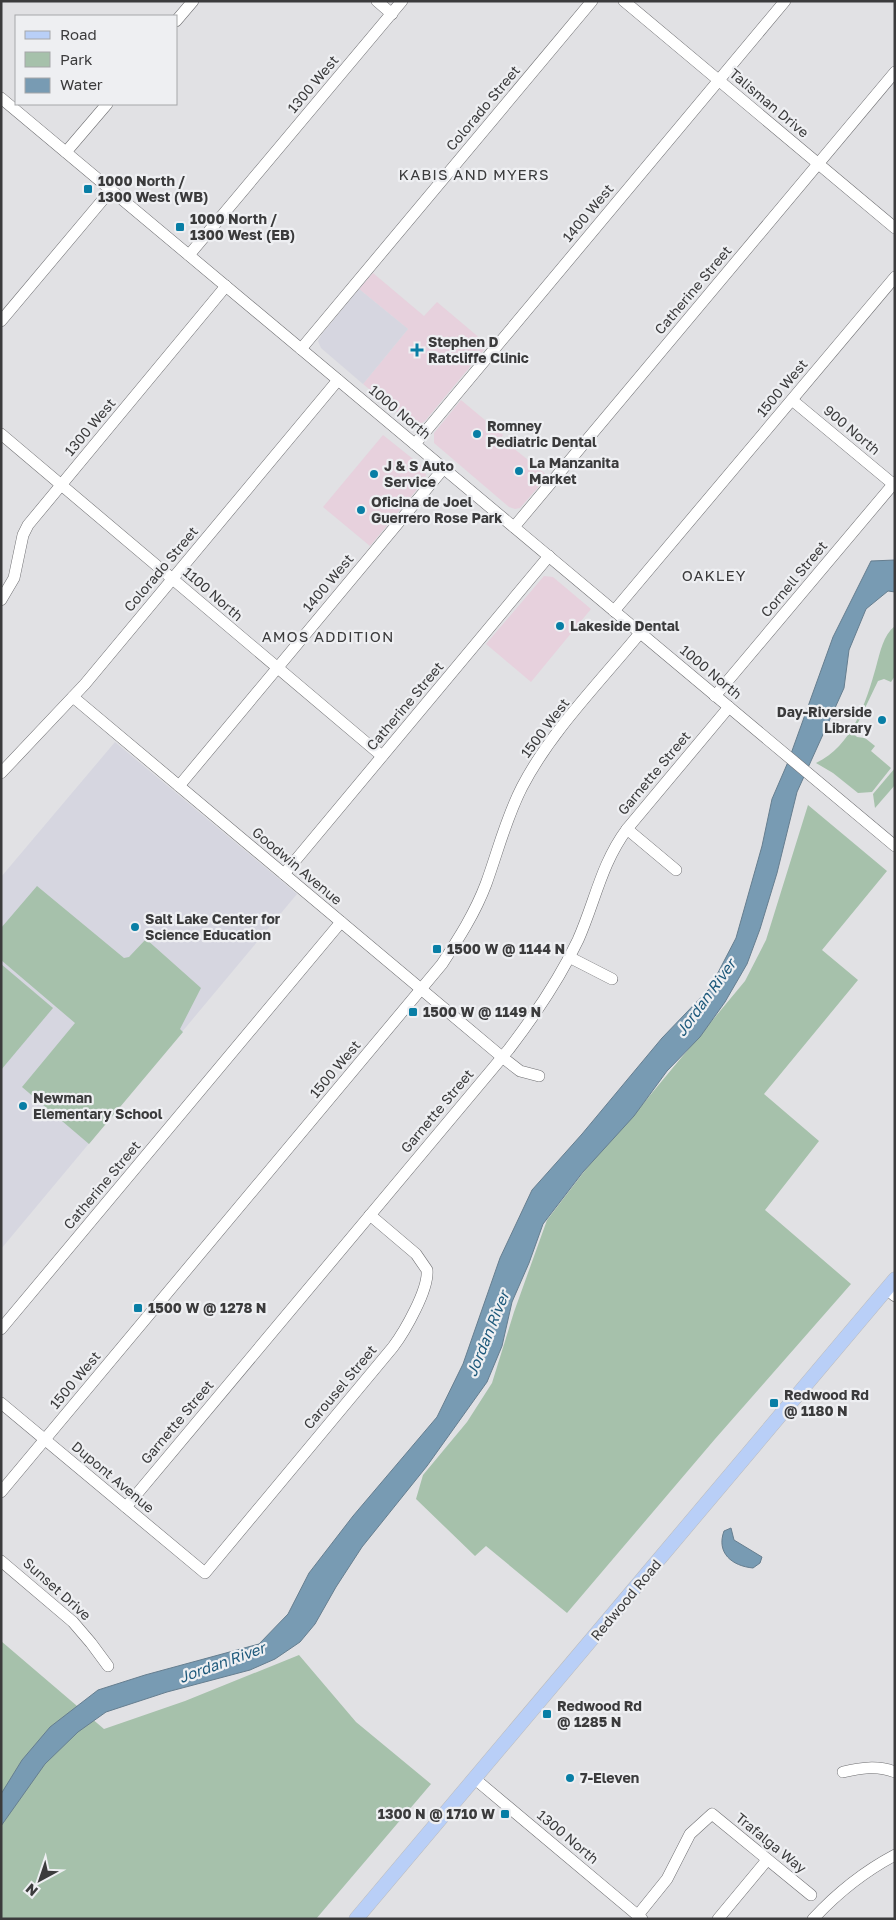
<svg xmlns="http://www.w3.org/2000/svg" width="896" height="1920" font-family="'Golos Text',sans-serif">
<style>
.commercial{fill:#e7d1dd}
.built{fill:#d6d6e0}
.green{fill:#a6c1ab}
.water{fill:#789bb3;stroke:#667e8f}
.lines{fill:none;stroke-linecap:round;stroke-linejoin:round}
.minor-casing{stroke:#6e6e71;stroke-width:12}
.major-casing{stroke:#bcbcbd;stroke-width:15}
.minor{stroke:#fff;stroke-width:11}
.major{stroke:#b9cff7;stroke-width:14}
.poi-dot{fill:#087ea5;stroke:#eeeff2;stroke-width:2}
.labels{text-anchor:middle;stroke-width:4.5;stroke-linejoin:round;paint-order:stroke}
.street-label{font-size:14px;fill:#3b3b3c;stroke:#eeeff2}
.poi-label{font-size:14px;font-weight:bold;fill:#3b3b3c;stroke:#eeeff2;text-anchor:start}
.neighbourhood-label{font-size:15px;letter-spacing:1px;fill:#3b3b3c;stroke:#eeeff2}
.water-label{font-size:15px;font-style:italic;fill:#1d597b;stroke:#eeeff2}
</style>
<rect width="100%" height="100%" fill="#e1e1e4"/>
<g class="commercial">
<polygon points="373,273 424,316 437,302 488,345 425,421 419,425 410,423 363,384 408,329 359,289"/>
<polygon points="461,400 503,435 501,438 548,476 520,508 515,509 509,507 434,443 434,433"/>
<polygon points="383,435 423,467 426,475 424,481 370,546 323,507"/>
<polygon points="544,576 553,577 591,609 531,682 486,644"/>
</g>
<g class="built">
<polygon points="359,289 408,329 363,384 321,348 318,341 322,334"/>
<polygon points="115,742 297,894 1,1249 1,877"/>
</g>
<g class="green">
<path d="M 895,626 L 895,676 L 891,682 L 884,679 L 878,681 L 853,733 L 857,737 L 865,738 L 875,746 L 871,751 L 891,768 L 872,792 L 858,793 L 833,773 L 816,763 C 852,746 866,703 876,667 C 880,653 883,635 895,626 Z"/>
<polygon points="895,768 895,785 875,808 873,794"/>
<polygon points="808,805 887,871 822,950 858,980 764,1094 819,1141 765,1210 851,1284 715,1439 567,1613 486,1546 475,1556 416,1499 423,1475 467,1422 492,1383 514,1312 547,1220 596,1156 632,1117 745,981 766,940"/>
<polygon points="37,886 124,958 129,957 146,939 201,988 180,1029 183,1032 89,1144 22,1087 75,1023 1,960 1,928"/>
<polygon points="1,964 53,1008 1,1070"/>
<polygon points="1,1641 104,1729 185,1701 299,1655 356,1722 431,1784 316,1919 1,1919"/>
</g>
<g class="water">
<polygon points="895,560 895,592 888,591 866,609 849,650 844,688 797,792 777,873 760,929 747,964 725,1002 700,1037 667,1071 634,1116 583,1172 543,1224 529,1263 512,1302 502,1346 487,1382 427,1466 362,1547 336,1587 315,1624 300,1642 275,1659 250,1670 167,1692 106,1712 78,1732 45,1764 1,1826 1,1794 22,1760 50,1727 98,1690 145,1675 259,1644 288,1614 309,1573 353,1516 437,1417 463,1364 500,1258 532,1190 582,1134 662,1038 710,988 736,938 762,846 772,799 788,762 833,637 871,561"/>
<path d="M 731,1528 L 734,1540 L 762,1557 L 760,1563 L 753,1568 C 732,1566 716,1553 724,1531 Z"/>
</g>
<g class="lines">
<g class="minor-casing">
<g id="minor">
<polyline points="377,1 392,14"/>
<polyline points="624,1 895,228"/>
<polyline points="176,21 193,1"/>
<polyline points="1,98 895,846"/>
<polyline points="66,152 107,104"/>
<polyline points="189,255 402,1"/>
<polyline points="1,321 111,190"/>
<polyline points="301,349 592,1"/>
<polyline points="792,400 893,484"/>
<polyline points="1,434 382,756"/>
<polyline points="415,444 785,1"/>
<polyline points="514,527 895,72"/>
<polyline points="1,600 14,578 23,535 28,525 226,286"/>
<polyline points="614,611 895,277"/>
<polyline points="715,696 895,482"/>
<polyline points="73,697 502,1057 520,1071 539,1076"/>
<polyline points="1,773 85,684 338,380"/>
<polyline points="179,786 444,468"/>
<polyline points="627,829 676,870"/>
<polyline points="284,874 549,556"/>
<polyline points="569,957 612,979"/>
<polyline points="886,1289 895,1296"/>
<polyline points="1,1329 341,922"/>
<path d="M 1,1403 L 205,1573 L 393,1347 C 405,1331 429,1289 427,1270 L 416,1254 L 370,1215"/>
<path d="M 1,1492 L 442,964 C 459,938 475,913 486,884 C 498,851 506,818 522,787 C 551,731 600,682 640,633"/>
<path d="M 126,1507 L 509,1049 C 535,1015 559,980 578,940 C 595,902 601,864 627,829 L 729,707"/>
<polyline points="1,1561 73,1622 91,1643 108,1666"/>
<path d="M 843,1772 C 860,1768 877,1765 895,1772"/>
<polyline points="475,1779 642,1919"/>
<polyline points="638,1915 667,1879 690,1834 712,1814 811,1895"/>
<polyline points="718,1919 767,1860"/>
<path d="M 813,1919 C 837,1893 863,1872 895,1855"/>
</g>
</g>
<g class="major-casing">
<polyline id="major" points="356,1919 895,1279"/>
</g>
<use href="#minor" class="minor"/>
<use href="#major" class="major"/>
</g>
<g class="poi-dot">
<rect x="83" y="184" width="10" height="10" rx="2.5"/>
<rect x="175" y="222" width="10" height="10" rx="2.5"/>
<path d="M414.5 342.5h5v5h5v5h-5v5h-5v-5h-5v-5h5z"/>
<circle cx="477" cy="434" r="5"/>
<circle cx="519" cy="471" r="5"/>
<circle cx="374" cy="474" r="5"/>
<circle cx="361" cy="510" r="5"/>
<circle cx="560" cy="626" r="5"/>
<circle cx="882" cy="720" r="5"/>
<circle cx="135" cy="927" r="5"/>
<rect x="432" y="944" width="10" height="10" rx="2.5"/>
<rect x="408" y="1007" width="10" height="10" rx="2.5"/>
<circle cx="23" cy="1106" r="5"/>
<rect x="133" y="1303" width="10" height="10" rx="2.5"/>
<rect x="769" y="1398" width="10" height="10" rx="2.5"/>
<rect x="542" y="1709" width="10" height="10" rx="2.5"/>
<circle cx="570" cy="1778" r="5"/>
<rect x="500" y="1809" width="10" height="10" rx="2.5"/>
</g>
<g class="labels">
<g class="street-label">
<text transform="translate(313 84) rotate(-50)" y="5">1300 West</text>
<text transform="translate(769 103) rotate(40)" y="5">Talisman Drive</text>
<text transform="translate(483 108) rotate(-50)" y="5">Colorado Street</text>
<text transform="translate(588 213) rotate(-50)" y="5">1400 West</text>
<text transform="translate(693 290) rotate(-50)" y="5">Catherine Street</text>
<text transform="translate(782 388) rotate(-50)" y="5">1500 West</text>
<text transform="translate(400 412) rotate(40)" y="5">1000 North</text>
<text transform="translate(90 427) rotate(-50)" y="5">1300 West</text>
<text transform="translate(852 430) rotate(40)" y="5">900 North</text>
<text transform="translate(161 569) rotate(-50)" y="5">Colorado Street</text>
<text transform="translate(794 579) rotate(-50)" y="5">Cornell Street</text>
<text transform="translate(328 583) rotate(-50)" y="5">1400 West</text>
<text transform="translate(213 594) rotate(41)" y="5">1100 North</text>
<text transform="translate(711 672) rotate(40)" y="5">1000 North</text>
<text transform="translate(405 706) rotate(-50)" y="5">Catherine Street</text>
<text transform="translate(545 728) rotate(-53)" y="5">1500 West</text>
<text transform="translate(654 773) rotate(-50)" y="5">Garnette Street</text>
<text transform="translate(297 866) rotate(40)" y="5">Goodwin Avenue</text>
<text transform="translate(335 1069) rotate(-50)" y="5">1500 West</text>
<text transform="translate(437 1111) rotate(-50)" y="5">Garnette Street</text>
<text transform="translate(102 1185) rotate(-50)" y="5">Catherine Street</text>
<text transform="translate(75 1380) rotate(-50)" y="5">1500 West</text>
<text transform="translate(340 1387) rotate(-50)" y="5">Carousel Street</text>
<text transform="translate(177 1422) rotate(-50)" y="5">Garnette Street</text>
<text transform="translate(113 1477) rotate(40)" y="5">Dupont Avenue</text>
<text transform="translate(57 1589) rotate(42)" y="5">Sunset Drive</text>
<text transform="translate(626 1600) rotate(-50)" y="5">Redwood Road</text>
<text transform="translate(568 1837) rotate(40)" y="5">1300 North</text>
<text transform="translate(771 1843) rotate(39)" y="5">Trafalga Way</text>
</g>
<g class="poi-label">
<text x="98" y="186">1000 North /<tspan x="98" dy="16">1300 West (WB)</tspan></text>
<text x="190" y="224">1000 North /<tspan x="190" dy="16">1300 West (EB)</tspan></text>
<text x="428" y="347">Stephen D<tspan x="428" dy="16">Ratcliffe Clinic</tspan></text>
<text x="487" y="431">Romney<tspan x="487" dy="16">Pediatric Dental</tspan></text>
<text x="529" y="468">La Manzanita<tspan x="529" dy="16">Market</tspan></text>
<text x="384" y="471">J &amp; S Auto<tspan x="384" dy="16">Service</tspan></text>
<text x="371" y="507">Oficina de Joel<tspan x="371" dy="16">Guerrero Rose Park</tspan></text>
<text x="570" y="631">Lakeside Dental</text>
<text x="872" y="717" text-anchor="end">Day-Riverside<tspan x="872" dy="16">Library</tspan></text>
<text x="145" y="924">Salt Lake Center for<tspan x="145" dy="16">Science Education</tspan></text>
<text x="447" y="954">1500 W @ 1144 N</text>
<text x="423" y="1017">1500 W @ 1149 N</text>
<text x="33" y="1103">Newman<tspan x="33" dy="16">Elementary School</tspan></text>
<text x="148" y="1313">1500 W @ 1278 N</text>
<text x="784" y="1400">Redwood Rd<tspan x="784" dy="16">@ 1180 N</tspan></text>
<text x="557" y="1711">Redwood Rd<tspan x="557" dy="16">@ 1285 N</tspan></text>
<text x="580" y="1783">7-Eleven</text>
<text x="495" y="1819" text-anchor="end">1300 N @ 1710 W</text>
</g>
<g class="neighbourhood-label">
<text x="474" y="180">KABIS AND MYERS</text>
<text x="714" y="581">OAKLEY</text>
<text x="328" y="642">AMOS ADDITION</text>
</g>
<g class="water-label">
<text transform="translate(706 998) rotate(-54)" y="5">Jordan River</text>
<text transform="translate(488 1334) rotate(-68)" y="5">Jordan River</text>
<text transform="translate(222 1663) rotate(-20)" y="5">Jordan River</text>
</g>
</g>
<rect width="896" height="1920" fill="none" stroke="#3b3b3c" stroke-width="5"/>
<rect x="15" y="15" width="162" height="90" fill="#eeeff2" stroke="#a6a7a9"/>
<rect x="25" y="31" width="25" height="8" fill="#b9cff7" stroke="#a6a7a9"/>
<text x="60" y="40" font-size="15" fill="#3b3b3c">Road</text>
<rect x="25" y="52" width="25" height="15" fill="#a6c1ab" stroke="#a6a7a9"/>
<text x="60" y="65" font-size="15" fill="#3b3b3c">Park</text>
<rect x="25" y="78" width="25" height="15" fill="#789bb3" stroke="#a6a7a9"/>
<text x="60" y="90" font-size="15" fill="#3b3b3c">Water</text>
<g transform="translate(40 1880) rotate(220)" stroke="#eeeff2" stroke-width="4" paint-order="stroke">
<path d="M0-4L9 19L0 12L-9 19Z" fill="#3b3b3c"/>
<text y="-8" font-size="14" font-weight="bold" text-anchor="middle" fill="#3b3b3c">N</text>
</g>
</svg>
